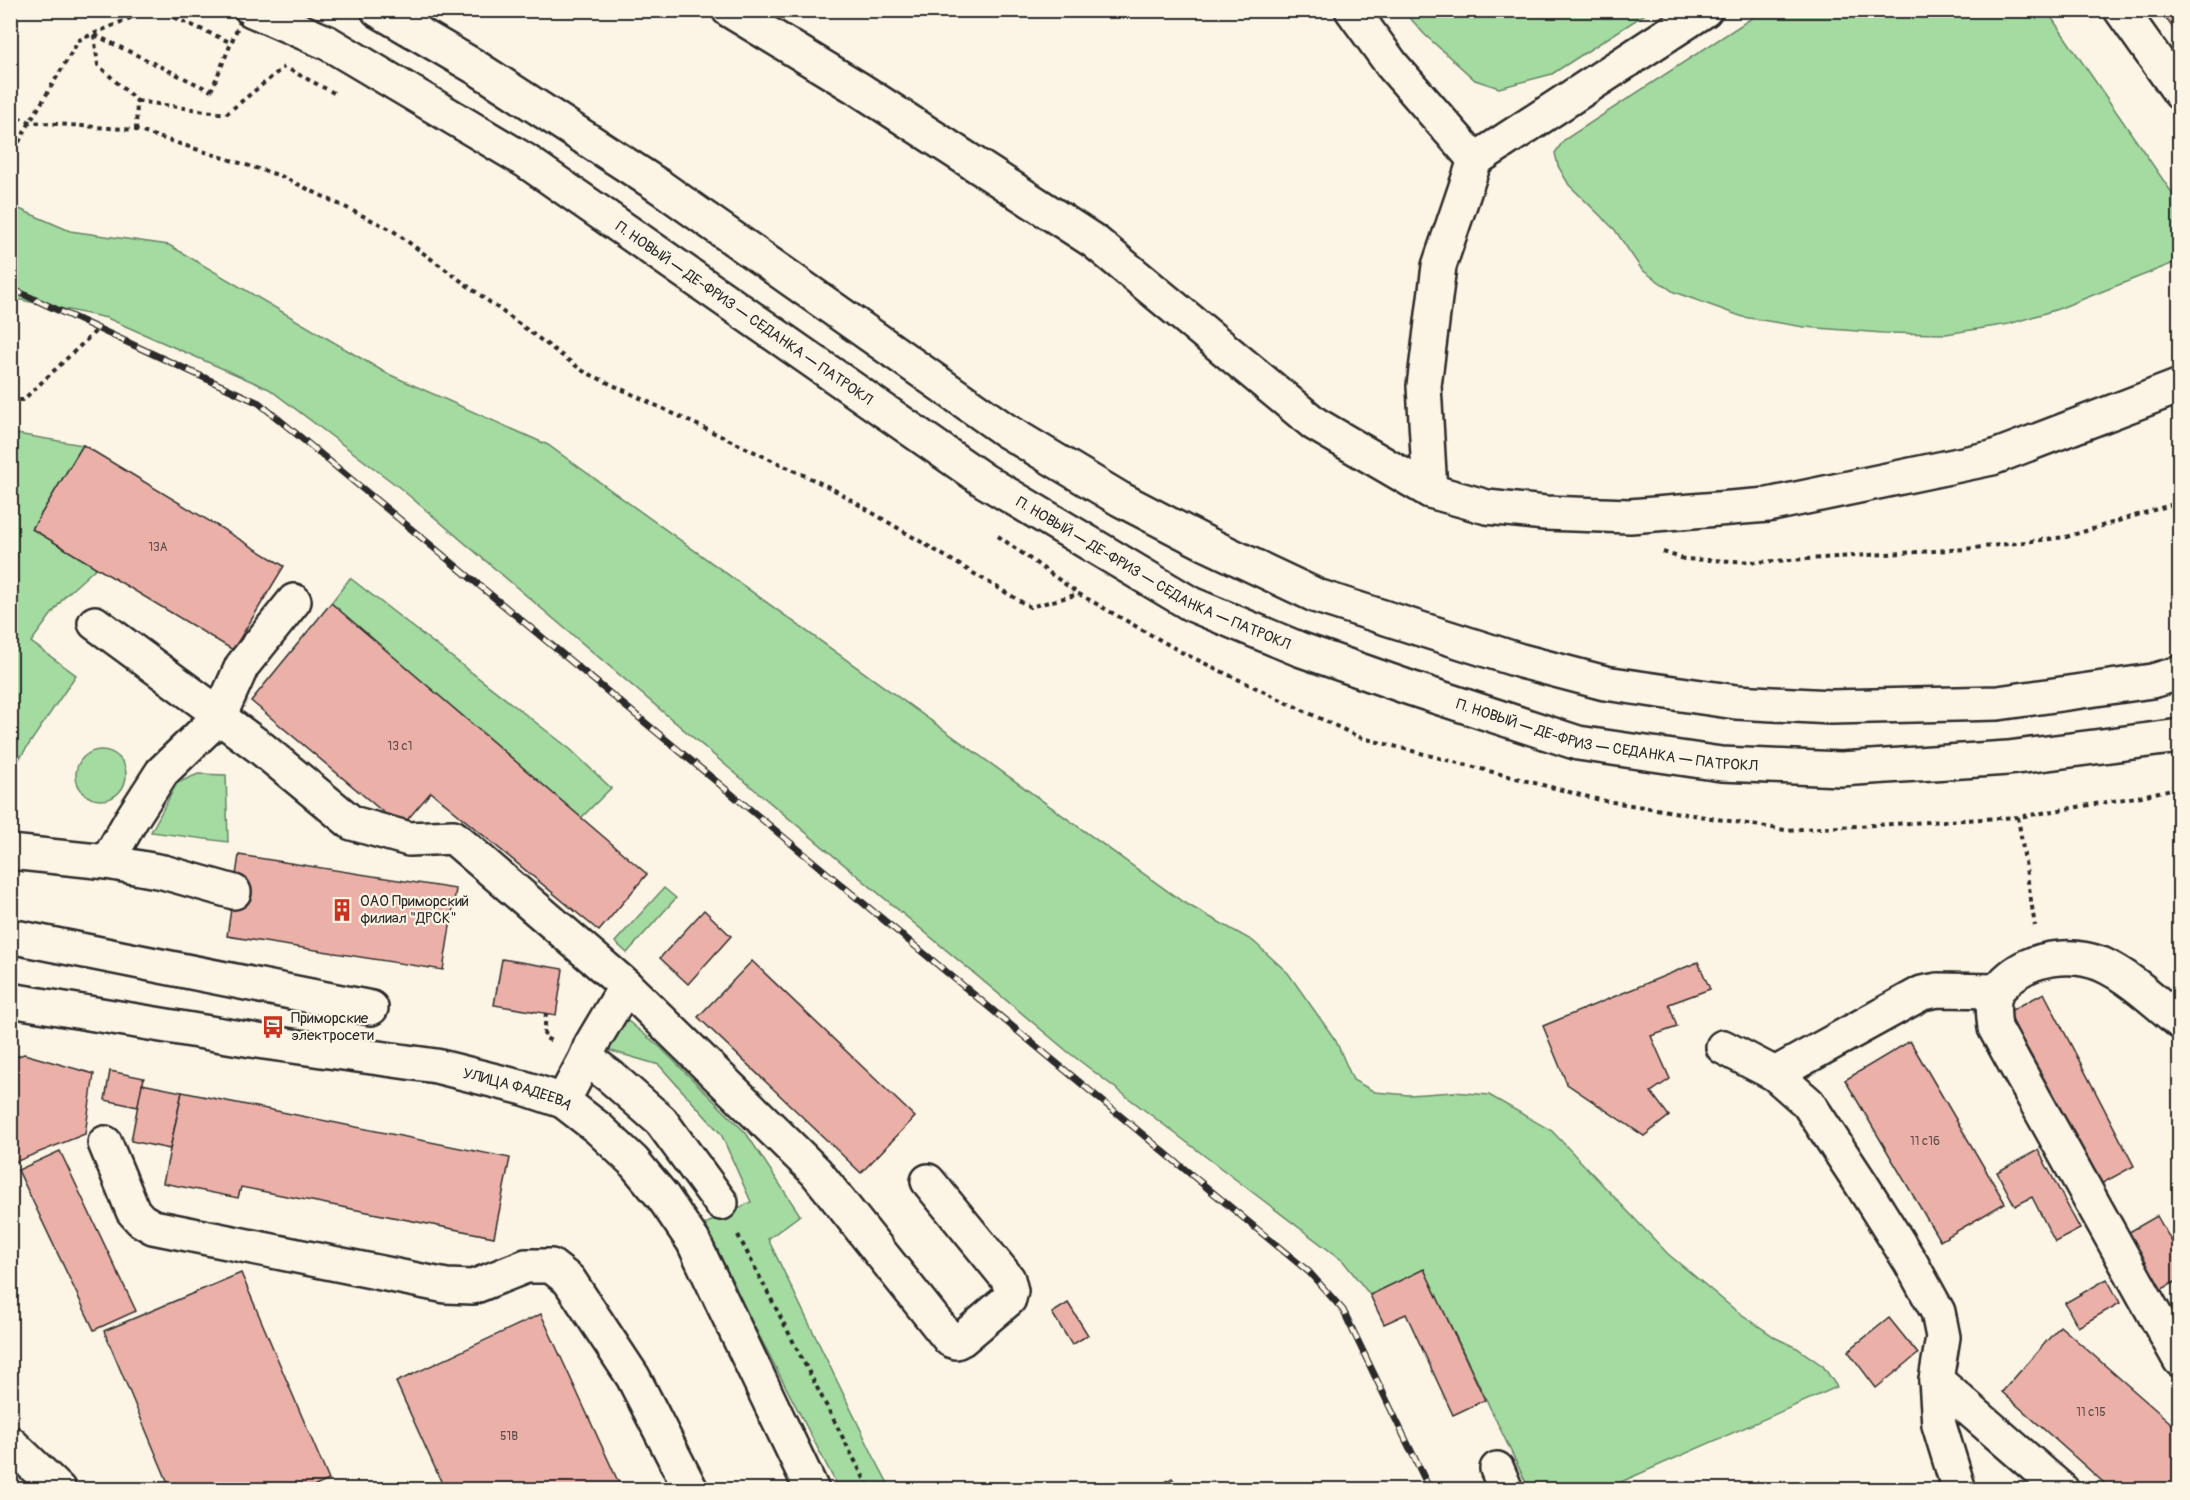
<svg xmlns="http://www.w3.org/2000/svg" width="2190" height="1500" font-family="Pangolin,sans-serif">
<style>
.green{fill:#a3dba0;stroke:#678366;stroke-width:1.5}
.building{fill:#ebb1a8;stroke:#2b2b2b;stroke-width:1.5}
.lines{fill:none;stroke-linecap:round;stroke-linejoin:round}
.minor-casing{stroke:#2b2b2b;stroke-width:38}
.major-casing{stroke:#2b2b2b;stroke-width:38}
.highway-casing{stroke:#2b2b2b;stroke-width:38}
.path{stroke:#2b2b2b;stroke-width:4;stroke-dasharray:4.5 4.5;stroke-linecap:butt}
.minor{stroke:#fcf5e5;stroke-width:33}
.major{stroke:#fcf5e5;stroke-width:33}
.highway{stroke:#fcf5e5;stroke-width:33}
.rail-casing{stroke:#2b2b2b;stroke-width:7}
.rail{stroke:#fcf5e5;stroke-width:4.5;stroke-dasharray:14;stroke-linecap:butt}
.path-bridge{stroke:#2b2b2b;stroke-width:4;stroke-dasharray:4.5 4.5;stroke-linecap:butt}
.labels{text-anchor:middle;stroke-width:4.5;stroke-linejoin:round;paint-order:stroke}
.number-label{font-size:12px;fill:#5b4c4a}
.street-label{font-size:15px;fill:#2b2b2b;stroke:#fcf5e5}
.poi-label{font-size:15px;fill:#2b2b2b;stroke:#fcf5e5;text-anchor:start}
</style>
<rect width="100%" height="100%" fill="#fcf5e5"/>
<filter id="ink" filterUnits="userSpaceOnUse"><feTurbulence type="fractalNoise" baseFrequency=".0167" numOctaves="2"/><feDisplacementMap in="SourceGraphic" scale="12" xChannelSelector="R" yChannelSelector="G"/><feConvolveMatrix kernelMatrix="1 2 1 2 8 2 1 2 1" color-interpolation-filters="sRGB"/></filter>
<g filter="url(#ink)">
<g class="green">
<polygon points="1764,10 2047,11 2179,203 2179,261 2058,309 2009,324 1946,334 1883,333 1804,327 1743,317 1674,292 1642,270 1615,230 1569,185 1558,166 1555,153 1564,140"/>
<polygon points="1404,11 1650,11 1552,74 1499,88 1475,80 1424,34"/>
<polygon points="10,205 70,231 169,245 386,373 548,445 1183,902 1253,941 1288,973 1336,1041 1353,1080 1375,1092 1409,1095 1454,1092 1489,1095 1552,1131 1668,1254 1734,1309 1776,1338 1797,1348 1823,1366 1837,1387 1605,1489 1529,1489 1424,1270 1370,1295 1343,1261 1068,1052 736,774 400,488 269,389 107,318 11,298"/>
<polygon points="17,434 83,445 32,529 97,567 65,596 31,642 76,675 11,771 10,443"/>
<polygon points="350,578 570,749 611,788 580,819 331,603"/>
<circle cx="101" cy="775" r="25"/>
<polygon points="198,774 226,775 228,842 151,832 177,783"/>
<polygon points="664,888 676,898 627,953 615,942"/>
<polygon points="613,1009 660,1047 746,1133 800,1215 768,1239 874,1457 891,1489 839,1489 737,1293 705,1224 751,1202 721,1134 659,1065 591,1045"/>
</g>
<g class="building">
<polygon points="2160,10 2180,10 2180,38"/>
<polygon points="83,445 284,566 233,650 32,529"/>
<polygon points="331,603 647,874 599,931 431,792 401,827 251,701"/>
<polygon points="239,855 456,889 443,970 227,936"/>
<polygon points="704,910 731,936 688,984 660,958"/>
<polygon points="502,959 563,969 556,1015 494,1005"/>
<polygon points="752,961 915,1117 861,1173 698,1017"/>
<polygon points="1698,962 1710,989 1669,1004 1677,1027 1651,1036 1670,1079 1651,1092 1669,1116 1644,1136 1567,1084 1543,1026"/>
<polygon points="2044,993 2134,1166 2099,1185 2008,1012"/>
<polygon points="1910,1041 2005,1203 1940,1241 1845,1080"/>
<polygon points="24,1054 94,1074 85,1134 10,1164 10,1059"/>
<polygon points="110,1071 144,1078 138,1107 105,1100"/>
<polygon points="142,1084 182,1092 170,1149 131,1141"/>
<polygon points="182,1092 510,1158 494,1237 241,1187 238,1198 163,1183"/>
<polygon points="2038,1150 2080,1229 2055,1242 2032,1197 2015,1206 1997,1172"/>
<polygon points="60,1151 136,1311 94,1330 18,1170"/>
<polygon points="2157,1216 2180,1256 2180,1279 2157,1292 2124,1235"/>
<polygon points="1424,1269 1485,1400 1453,1415 1406,1314 1384,1324 1370,1295"/>
<polygon points="241,1273 329,1480 306,1490 171,1490 104,1331"/>
<polygon points="2107,1279 2120,1303 2078,1327 2065,1303"/>
<polygon points="1068,1303 1088,1335 1072,1345 1052,1313"/>
<polygon points="541,1314 622,1490 445,1490 396,1382"/>
<polygon points="1889,1318 1918,1354 1876,1388 1848,1351"/>
<polygon points="2060,1326 2180,1431 2180,1490 2112,1490 2002,1392"/>
<polygon points="1172,1478 1180,1490 1158,1490 1157,1487"/>
<polygon points="440,1484 443,1490 428,1490"/>
</g>
<g class="lines">
<g class="minor-casing">
<g id="minor">
<polyline points="729,10 859,89 1095,242 1315,424 1430,491 1487,507 1545,513 1630,516 1768,505 1992,458 2180,386"/>
<polyline points="1352,10 1392,65 1475,160"/>
<polyline points="2121,10 2180,93"/>
<polyline points="1430,491 1424,386 1439,266 1475,160 1705,10"/>
<polyline points="95,623 208,706 219,717 242,666 294,601"/>
<polyline points="10,852 107,862 163,872 234,892"/>
<polyline points="107,862 131,820 162,772 219,717 261,748 352,823 409,839 453,837 626,986 591,1045 586,1058 563,1101"/>
<polyline points="10,936 371,1008"/>
<polyline points="626,986 816,1172 950,1340 956,1342 962,1339 1009,1299 1011,1291 1008,1279 928,1181"/>
<path d="M 2180,1022 C 2157,1003 2129,976 2101,964 C 2071,952 2030,957 2006,981 C 2004,984 1998,988 1997,991 C 1991,1002 1994,1017 1995,1028 L 2180,1360"/>
<polyline points="1723,1047 1775,1074 1808,1103 1862,1185 1911,1263 1938,1312 1943,1337 1936,1380 2062,1490"/>
<polyline points="586,1058 611,1077 661,1121 721,1203"/>
<polyline points="1775,1074 1922,993 1938,990 1997,991"/>
<polyline points="105,1143 133,1211 141,1220 153,1227 446,1286 473,1287 526,1266 551,1266 569,1280 633,1377 691,1490"/>
<polyline points="1936,1380 1939,1425 1959,1490"/>
<polyline points="10,1443 59,1490"/>
<polyline points="1497,1469 1506,1490"/>
</g>
</g>
<g class="major-casing">
<g id="major">
<path id="s1" d="M 10,1000 L 264,1042 L 436,1066 L 524,1088 L 563,1101 L 598,1128 L 633,1161 L 663,1197 L 693,1241 L 812,1490"/>
</g>
</g>
<g class="highway-casing">
<g id="highway">
<path id="s2" d="M 252,10 L 328,43 L 526,161 L 985,481 L 1191,604 L 1299,649 L 1410,688 L 1578,743 L 1721,764 L 1841,769 L 2008,758 L 2180,736"/>
<polyline points="378,10 477,68 659,186 1005,430 1120,499 1207,544 1317,596 1521,661 1605,683 1736,702 1831,707 1998,703 2152,681 2180,673"/>
</g>
</g>
<g class="path">
<polyline points="158,10 232,43"/>
<polyline points="94,35 98,65 137,101 136,130"/>
<polyline points="95,35 211,91"/>
<polyline points="290,70 334,93"/>
<polyline points="137,101 226,114 284,67"/>
<polyline points="10,114 30,122 136,130 281,176 392,230 583,371 831,488 1030,607 1079,594"/>
<polyline points="10,158 30,122 79,40 149,10"/>
<polyline points="10,400 23,400 99,328"/>
<polyline points="998,536 1079,594 1183,653 1359,737 1600,800 1785,830 2018,817 2142,796 2180,787"/>
<polyline points="1663,552 1684,559 1758,562 1966,549 2066,537 2180,502"/>
<polyline points="2018,817 2035,926"/>
<polyline points="546,1013 544,1037 553,1042"/>
<polyline points="738,1235 870,1490"/>
</g>
<use href="#minor" class="minor"/>
<use href="#major" class="major"/>
<use href="#highway" class="highway"/>
<g class="rail-casing">
<polyline id="rail" points="10,288 259,403 1309,1272 1343,1310 1430,1490"/>
</g>
<use href="#rail" class="rail"/>
<polyline class="path-bridge" points="211,91 245,10"/>
</g>
</g>
<defs>
<g id="building-bare" transform="scale(1.8)"><path d="M-4-6H4V6H1V3H-1V6H-4ZM-2.5-4.3h1.7v1.8h-1.7ZM.8-4.3h1.7v1.8H.8ZM-2.5-1h1.7V.8h-1.7ZM.8-1h1.7V.8H.8Z" fill="#c8321e" stroke="#fcf5e5" stroke-width="2.5" paint-order="stroke"/></g>
<g id="bus-bare" transform="scale(1.8)"><path d="M-5-6H5V4H4V6H2V4H-2V6H-4V4H-5ZM-3.5-4V0h7V-4ZM-3.5 1.2v1.5H-2V1.2ZM2 1.2v1.5H3.5V1.2Z" fill="#c8321e" stroke="#fcf5e5" stroke-width="2.5" paint-order="stroke"/></g>
</defs>
<g fill-rule="evenodd">
<use href="#building-bare" x="342" y="910"/>
<use href="#bus-bare" x="273" y="1027"/>
</g>
<g class="labels">
<g class="number-label">
<text x="158" y="551">13А</text>
<text x="400" y="750">13 с1</text>
<text x="1925" y="1145">11 с16</text>
<text x="2091" y="1416">11 с15</text>
<text x="509" y="1440">51В</text>
</g>
<g class="street-label">
<text dy="5" stroke="none"><textPath href="#s2" startOffset="579">П. НОВЫЙ — ДЕ-ФРИЗ — СЕДАНКА — ПАТРОКЛ</textPath></text>
<text dy="5" stroke="none"><textPath href="#s2" startOffset="1065">П. НОВЫЙ — ДЕ-ФРИЗ — СЕДАНКА — ПАТРОКЛ</textPath></text>
<text dy="5" stroke="none"><textPath href="#s2" startOffset="1551">П. НОВЫЙ — ДЕ-ФРИЗ — СЕДАНКА — ПАТРОКЛ</textPath></text>
<text dy="5" stroke="none"><textPath href="#s1" startOffset="516">УЛИЦА ФАДЕЕВА</textPath></text>
</g>
<g class="poi-label">
<text x="360" y="906">ОАО Приморский<tspan x="360" dy="17">филиал "ДРСК"</tspan></text>
<text x="291" y="1023">Приморские<tspan x="291" dy="17">электросети</tspan></text>
</g>
</g>
<rect width="2190" height="1500" fill="none" stroke="#fcf5e5" stroke-width="36"/>
<rect x="18" y="18" width="2154" height="1464" fill="none" stroke="#2b2b2b" stroke-width="2" filter="url(#ink)"/>
</svg>
